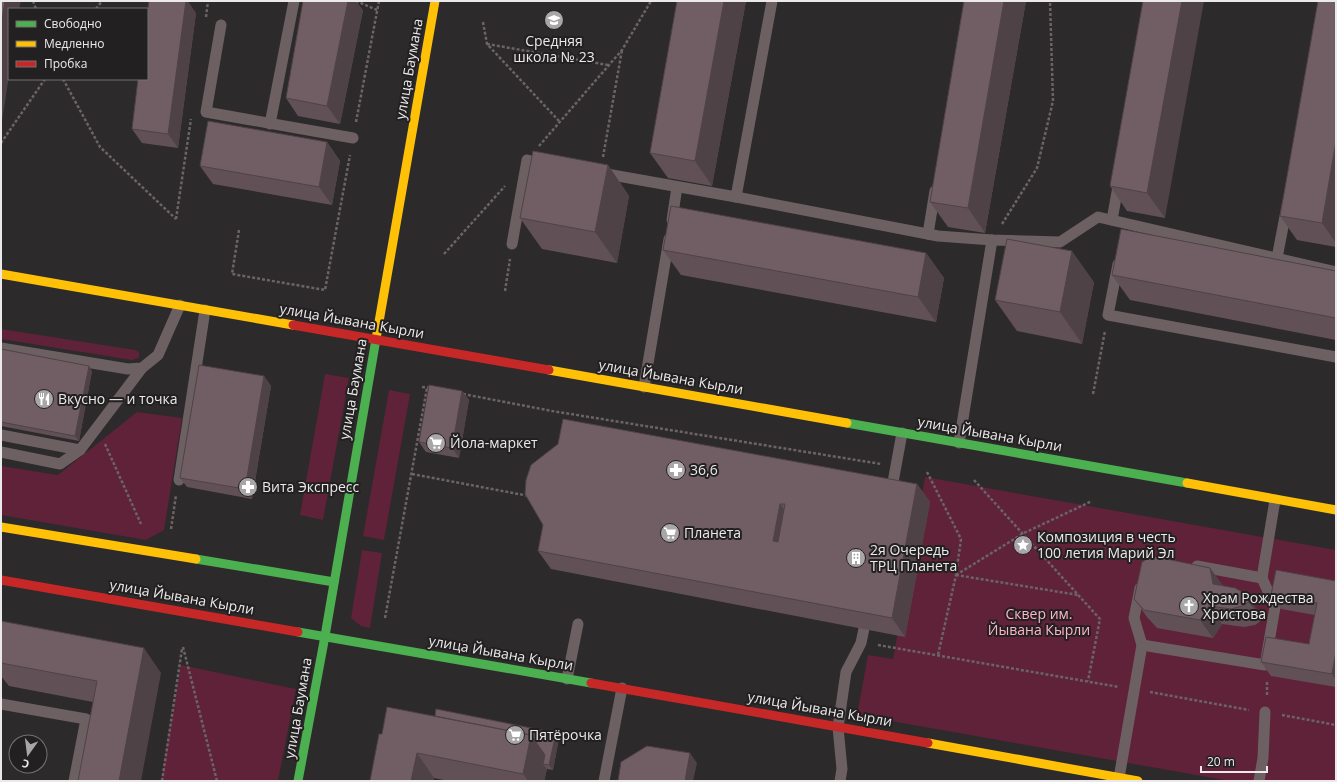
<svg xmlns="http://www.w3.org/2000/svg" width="1337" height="782" font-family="'Open Sans',sans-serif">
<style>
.green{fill:#5f2239}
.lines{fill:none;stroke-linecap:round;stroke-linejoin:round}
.path{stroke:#6b6366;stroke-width:2.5;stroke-dasharray:3 2;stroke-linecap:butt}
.lane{stroke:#6c6063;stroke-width:11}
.fast{stroke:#4caf50;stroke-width:9}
.slow{stroke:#ffc107;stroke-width:9}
.jam{stroke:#c62828;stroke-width:9}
.wall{fill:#615156}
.shaded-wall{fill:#4f4246}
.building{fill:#715e64;stroke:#4f4246;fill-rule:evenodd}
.labels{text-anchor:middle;stroke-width:4;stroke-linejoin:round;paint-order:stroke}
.poi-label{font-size:14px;fill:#ebe9e9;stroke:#232021;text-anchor:start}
.street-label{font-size:14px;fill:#ebe9e9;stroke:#232021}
.park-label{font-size:14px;fill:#ffb4c9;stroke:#232021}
</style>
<rect width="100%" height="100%" fill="#2c2a2b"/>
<g class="green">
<polygon points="1,329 135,350 139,352 139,358 132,360 1,339"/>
<polygon points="325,374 349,378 323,520 300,515"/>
<polygon points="389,390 410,394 384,540 363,536"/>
<polygon points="137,412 182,418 164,530 146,540 1,515 1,466 58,475"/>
<polygon points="925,477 1336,550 1336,781 1230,781 857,715 868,655 893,659"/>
<polygon points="362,550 382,553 370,628 361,626 351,618"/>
<polygon points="181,665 296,689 278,781 161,781"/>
</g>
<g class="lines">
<g class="path">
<polyline points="33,1 36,9"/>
<polyline points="356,1 377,10"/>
<polyline points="96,9 102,1"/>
<polyline points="206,17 208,1"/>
<polyline points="483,22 487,44 559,121"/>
<polyline points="487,44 608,65"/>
<polyline points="63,79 100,147 176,219"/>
<polyline points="356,122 379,1"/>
<polyline points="1,143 45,79"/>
<polyline points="539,146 622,50 651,1"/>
<polyline points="603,157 622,50"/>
<polyline points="176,219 191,119"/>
<polyline points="1002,224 1037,168 1053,101 1050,1"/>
<polyline points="239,230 232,274 325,290 350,155"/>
<polyline points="444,254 505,186"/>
<polyline points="505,291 510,259"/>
<polyline points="422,387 431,388"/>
<polyline points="463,394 552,411 881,464"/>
<polyline points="1093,394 1105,331"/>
<polyline points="105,444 141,524"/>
<polyline points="927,472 961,539 956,575 938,655"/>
<polyline points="412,474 529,496"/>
<polyline points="974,480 1100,619 1088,681"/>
<polyline points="171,529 176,495"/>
<polyline points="956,575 1024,533 1092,501"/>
<polyline points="956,575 1078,595"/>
<polyline points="385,618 427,388"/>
<polyline points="878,645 1119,687"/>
<polyline points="183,647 217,781"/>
<polyline points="1267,682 1267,696"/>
<polyline points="1150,692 1249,710"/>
<polyline points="1282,715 1336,725"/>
<polyline points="162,781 182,649"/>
</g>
<g class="lane">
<polyline points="221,25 206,112 353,138"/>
<polyline points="270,124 294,1"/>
<polyline points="601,173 736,197 772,1"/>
<polyline points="736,197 938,236 992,240 1060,242 1098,217 1336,272"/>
<polyline points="672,220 677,187"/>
<polyline points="1112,220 1119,181"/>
<polyline points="928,234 935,191"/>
<polyline points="512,244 527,160 545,164"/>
<polyline points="1277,258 1287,206"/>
<polyline points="1118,264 1108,315 1336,357"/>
<polyline points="1,348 128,369 142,368 158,355 180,305"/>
<polyline points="644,387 669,239"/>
<polyline points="1,435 80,450 142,368"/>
<polyline points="959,443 992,240"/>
<polyline points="1,452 60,464 80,450"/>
<polyline points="179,480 205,310"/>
<polyline points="891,493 902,433"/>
<polyline points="1197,566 1262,578 1275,500"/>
<polyline points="1142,645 1265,665 1275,607 1262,578"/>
<polyline points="567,679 578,624"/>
<polyline points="1,704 86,719 74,781"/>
<polyline points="1119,778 1142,645 1134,618 1140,588"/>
<polyline points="604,781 622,688"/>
<polyline points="840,781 842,769 838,727 846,672 861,643 867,614"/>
<polyline points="1259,781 1263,758 1265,712"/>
</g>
<g class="fast">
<polyline points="847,423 1187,483"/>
<polyline points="196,559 334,582"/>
<polyline points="298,632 591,683"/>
<polyline points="325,636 376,339"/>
<polyline points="298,781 325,636"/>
</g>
<g class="slow">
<polyline points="1,274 293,325"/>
<polyline points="376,339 435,1"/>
<polyline points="549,370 847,423"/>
<polyline points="1187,483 1336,510"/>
<polyline points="1,527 196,559"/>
<polyline points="928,743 1138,781"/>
</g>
<g class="jam">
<polyline points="293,325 549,370"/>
<polyline points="1,580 298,632"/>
<polyline points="591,683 928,743"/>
</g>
</g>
<g class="wall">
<polygon points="677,1 746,1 712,186 668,178 650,153"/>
<polygon points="964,1 1026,1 985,233 948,227 930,202"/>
<polygon points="1143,1 1165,218 1127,211 1110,186"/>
<polygon points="1336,1 1336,247 1297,240 1280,216"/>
<polygon points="363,10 340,124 298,116 286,98"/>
<polygon points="196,13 178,148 142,143 132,129"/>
<polygon points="327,142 340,161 332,205 213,184 200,166"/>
<polygon points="608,165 629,196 617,263 542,249 520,218"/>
<polygon points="663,250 926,253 944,278 936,322 681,275"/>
<polygon points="1336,271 1336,340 1130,300 1112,275"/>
<polygon points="1094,282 1082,344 1017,331 995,300"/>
<polygon points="1,349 92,371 79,441 1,426"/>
<polygon points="264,376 271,386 252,499 187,487 180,478"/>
<polygon points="462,391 469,400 459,458 426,452 419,442"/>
<polygon points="917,484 930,502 905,637 551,569 538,551 543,525"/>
<polygon points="1210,568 1223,586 1235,588 1259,612 1262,620 1255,625 1244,627 1222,624 1213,638 1157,628 1147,617 1134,599"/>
<polygon points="1336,581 1336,687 1271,676 1261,662 1309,644 1315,615 1281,609 1271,595"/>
<polygon points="1,621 161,673 93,702 9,686 1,676"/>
<polygon points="435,716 556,733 559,738 553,770 547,769 544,781 449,781 434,778 434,781 370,781 382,734"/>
</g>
<g class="shaded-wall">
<polygon points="5,1 21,1 19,9 9,9 9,76 1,127 1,26"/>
<polygon points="186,1 188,1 196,13 178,148 168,134"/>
<polygon points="348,1 356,1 363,10 340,124 327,106"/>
<polygon points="724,1 746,1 712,186 695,161"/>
<polygon points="1004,1 1026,1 985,233 968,208"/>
<polygon points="1182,1 1204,1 1165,218 1147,193"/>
<polygon points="1336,141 1336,243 1322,223"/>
<polygon points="327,142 340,161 332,205 319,187"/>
<polygon points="608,165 629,196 617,263 595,232"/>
<polygon points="1072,251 1094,282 1082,344 1060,312"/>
<polygon points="926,253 944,278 936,322 918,297"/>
<polygon points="89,366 92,371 79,441 75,436"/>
<polygon points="264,376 271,386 252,499 245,489"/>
<polygon points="462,391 469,400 459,458 452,448"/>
<polygon points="917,484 930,502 905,637 892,618"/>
<polygon points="780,504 793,522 786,560 773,541"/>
<polygon points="1210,568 1223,586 1213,584"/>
<polygon points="1246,594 1259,612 1262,620 1249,602"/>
<polygon points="1209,606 1222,624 1213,638 1200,620"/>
<polygon points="144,648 161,673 141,781 119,781"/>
<polygon points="1336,651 1336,680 1332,674"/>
<polygon points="556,733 559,738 553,770 549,765"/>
<polygon points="531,735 549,760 543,764 547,769 544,781 528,781 523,774"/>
<polygon points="417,753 434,778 434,781 411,781"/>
<polygon points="690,753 697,763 693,781 685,781"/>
</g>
<g class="building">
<polygon points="1,1 5,1 1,26"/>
<polygon points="149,1 186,1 168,134 132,129 138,79 147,79 147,16"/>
<polygon points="303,1 348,1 327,106 286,98"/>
<polygon points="677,1 724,1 695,161 650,153"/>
<polygon points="964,1 1004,1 968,208 930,202"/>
<polygon points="1143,1 1182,1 1147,193 1110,186"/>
<polygon points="1318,1 1336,1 1336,141 1322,223 1280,216"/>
<polygon points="208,121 327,142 319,187 200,166"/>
<polygon points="533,151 608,165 595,232 520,218"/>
<polygon points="671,206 926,253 918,297 663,250"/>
<polygon points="1121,229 1336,271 1336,318 1112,275"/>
<polygon points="1007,239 1072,251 1060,312 995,300"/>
<polygon points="1,349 89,366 75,436 1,422"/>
<polygon points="199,365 264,376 245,489 180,478"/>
<polygon points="429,385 462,391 452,448 419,442"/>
<path d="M 563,419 L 917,484 L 892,618 L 538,551 L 543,525 L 525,494 L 526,480 L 531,465 L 558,444 ZM 780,504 L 785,504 L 778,542 L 773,541 Z"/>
<polygon points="1152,556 1210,568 1213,584 1235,588 1246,594 1249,602 1242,606 1231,609 1209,606 1200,620 1144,610 1134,599 1142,562"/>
<polygon points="1276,570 1336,581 1336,651 1332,674 1261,662 1266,637 1309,644 1317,603 1271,595"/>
<polygon points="1,621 144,648 119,781 78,781 97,681 1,663"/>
<polygon points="387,707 531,735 523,774 417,753 411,781 370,781 379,734 382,734"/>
<polygon points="436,709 556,733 549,765 543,764 545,755 531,735 435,716"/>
<polygon points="647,746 690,753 685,781 618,781 621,762"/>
</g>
<defs>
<g id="school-disc" transform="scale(1)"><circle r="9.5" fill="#a8a6a6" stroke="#232021"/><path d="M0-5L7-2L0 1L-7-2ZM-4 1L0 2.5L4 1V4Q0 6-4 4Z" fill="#fff"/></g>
<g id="restaurant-disc" transform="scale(1)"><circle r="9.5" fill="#a8a6a6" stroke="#232021"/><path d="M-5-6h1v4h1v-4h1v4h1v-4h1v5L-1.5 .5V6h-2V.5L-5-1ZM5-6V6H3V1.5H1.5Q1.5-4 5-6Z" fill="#fff"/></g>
<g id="supermarket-disc" transform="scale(1)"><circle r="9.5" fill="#a8a6a6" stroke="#232021"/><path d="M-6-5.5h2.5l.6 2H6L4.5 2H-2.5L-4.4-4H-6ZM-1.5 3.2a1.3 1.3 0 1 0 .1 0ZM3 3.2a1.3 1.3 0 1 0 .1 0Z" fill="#fff"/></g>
<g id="pharmacy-disc" transform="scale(1)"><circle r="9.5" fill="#a8a6a6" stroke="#232021"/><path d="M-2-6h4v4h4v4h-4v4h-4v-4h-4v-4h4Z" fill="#fff"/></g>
<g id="sight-disc" transform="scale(1)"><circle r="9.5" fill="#a8a6a6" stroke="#232021"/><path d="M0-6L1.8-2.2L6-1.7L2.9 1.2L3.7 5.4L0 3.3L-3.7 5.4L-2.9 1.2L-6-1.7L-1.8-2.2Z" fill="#fff"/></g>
<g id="building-disc" transform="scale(1)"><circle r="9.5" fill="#a8a6a6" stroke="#232021"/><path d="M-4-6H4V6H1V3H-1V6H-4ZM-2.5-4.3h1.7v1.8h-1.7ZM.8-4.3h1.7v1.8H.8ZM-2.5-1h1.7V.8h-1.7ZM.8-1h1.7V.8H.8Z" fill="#fff"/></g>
<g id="church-disc" transform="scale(1)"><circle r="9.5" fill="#a8a6a6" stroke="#232021"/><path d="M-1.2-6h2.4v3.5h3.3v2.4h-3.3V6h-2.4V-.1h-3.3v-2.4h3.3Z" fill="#fff"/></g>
</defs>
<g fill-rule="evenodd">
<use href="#school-disc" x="554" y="20"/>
<use href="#restaurant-disc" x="44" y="399"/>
<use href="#supermarket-disc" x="436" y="443"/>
<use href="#pharmacy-disc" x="676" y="470"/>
<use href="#pharmacy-disc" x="248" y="487"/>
<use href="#supermarket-disc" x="670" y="533"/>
<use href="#sight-disc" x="1023" y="545"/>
<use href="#building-disc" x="856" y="558"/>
<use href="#church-disc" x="1189" y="606"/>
<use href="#supermarket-disc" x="515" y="735"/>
</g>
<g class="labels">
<g class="poi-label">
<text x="554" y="46" text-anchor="middle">Средняя<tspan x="554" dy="16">школа № 23</tspan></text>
<text x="58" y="404">Вкусно — и точка</text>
<text x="450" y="448">Йола-маркет</text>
<text x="690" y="475">36,6</text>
<text x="262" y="492">Вита Экспресс</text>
<text x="684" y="538">Планета</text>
<text x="1037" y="542">Композиция в честь<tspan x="1037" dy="16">100 летия Марий Эл</tspan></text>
<text x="870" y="555">2я Очередь<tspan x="870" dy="16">ТРЦ Планета</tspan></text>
<text x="1203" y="603">Храм Рождества<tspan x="1203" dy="16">Христова</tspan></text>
<text x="529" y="740">Пятёрочка</text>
</g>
<g class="street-label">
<text transform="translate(409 69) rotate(-80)" y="5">улица Баумана</text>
<text transform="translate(352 321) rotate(10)" y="5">улица Йывана Кырли</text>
<text transform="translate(671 377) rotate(10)" y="5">улица Йывана Кырли</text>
<text transform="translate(353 389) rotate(-80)" y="5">улица Баумана</text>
<text transform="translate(990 434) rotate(10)" y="5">улица Йывана Кырли</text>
<text transform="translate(182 597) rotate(10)" y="5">улица Йывана Кырли</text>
<text transform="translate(501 653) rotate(10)" y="5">улица Йывана Кырли</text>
<text transform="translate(298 708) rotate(-80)" y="5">улица Баумана</text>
<text transform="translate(820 709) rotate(10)" y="5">улица Йывана Кырли</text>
</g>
<g class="park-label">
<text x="1039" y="619">Сквер им.<tspan x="1039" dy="16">Йывана Кырли</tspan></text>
</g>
</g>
<rect width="1337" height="782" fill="none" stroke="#ebe9e9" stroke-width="4"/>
<rect x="8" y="8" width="140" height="72" fill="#232021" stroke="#737071"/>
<rect x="16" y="21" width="20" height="6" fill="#4caf50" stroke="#737071"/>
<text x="44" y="28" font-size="12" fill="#ebe9e9">Свободно</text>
<rect x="16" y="41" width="20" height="6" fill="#ffc107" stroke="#737071"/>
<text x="44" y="48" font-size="12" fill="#ebe9e9">Медленно</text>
<rect x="16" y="61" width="20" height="6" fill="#c62828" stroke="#737071"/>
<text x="44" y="68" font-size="12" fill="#ebe9e9">Пробка</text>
<g transform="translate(28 754) rotate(194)"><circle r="19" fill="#232021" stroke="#737071"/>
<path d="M0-3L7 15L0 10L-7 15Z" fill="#a8a6a6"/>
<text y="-6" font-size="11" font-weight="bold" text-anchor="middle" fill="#ebe9e9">С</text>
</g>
<path d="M1201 766v6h66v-6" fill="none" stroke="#ebe9e9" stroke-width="2"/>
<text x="1207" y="766" font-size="12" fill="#ebe9e9" stroke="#232021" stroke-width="3" paint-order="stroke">20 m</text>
</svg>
